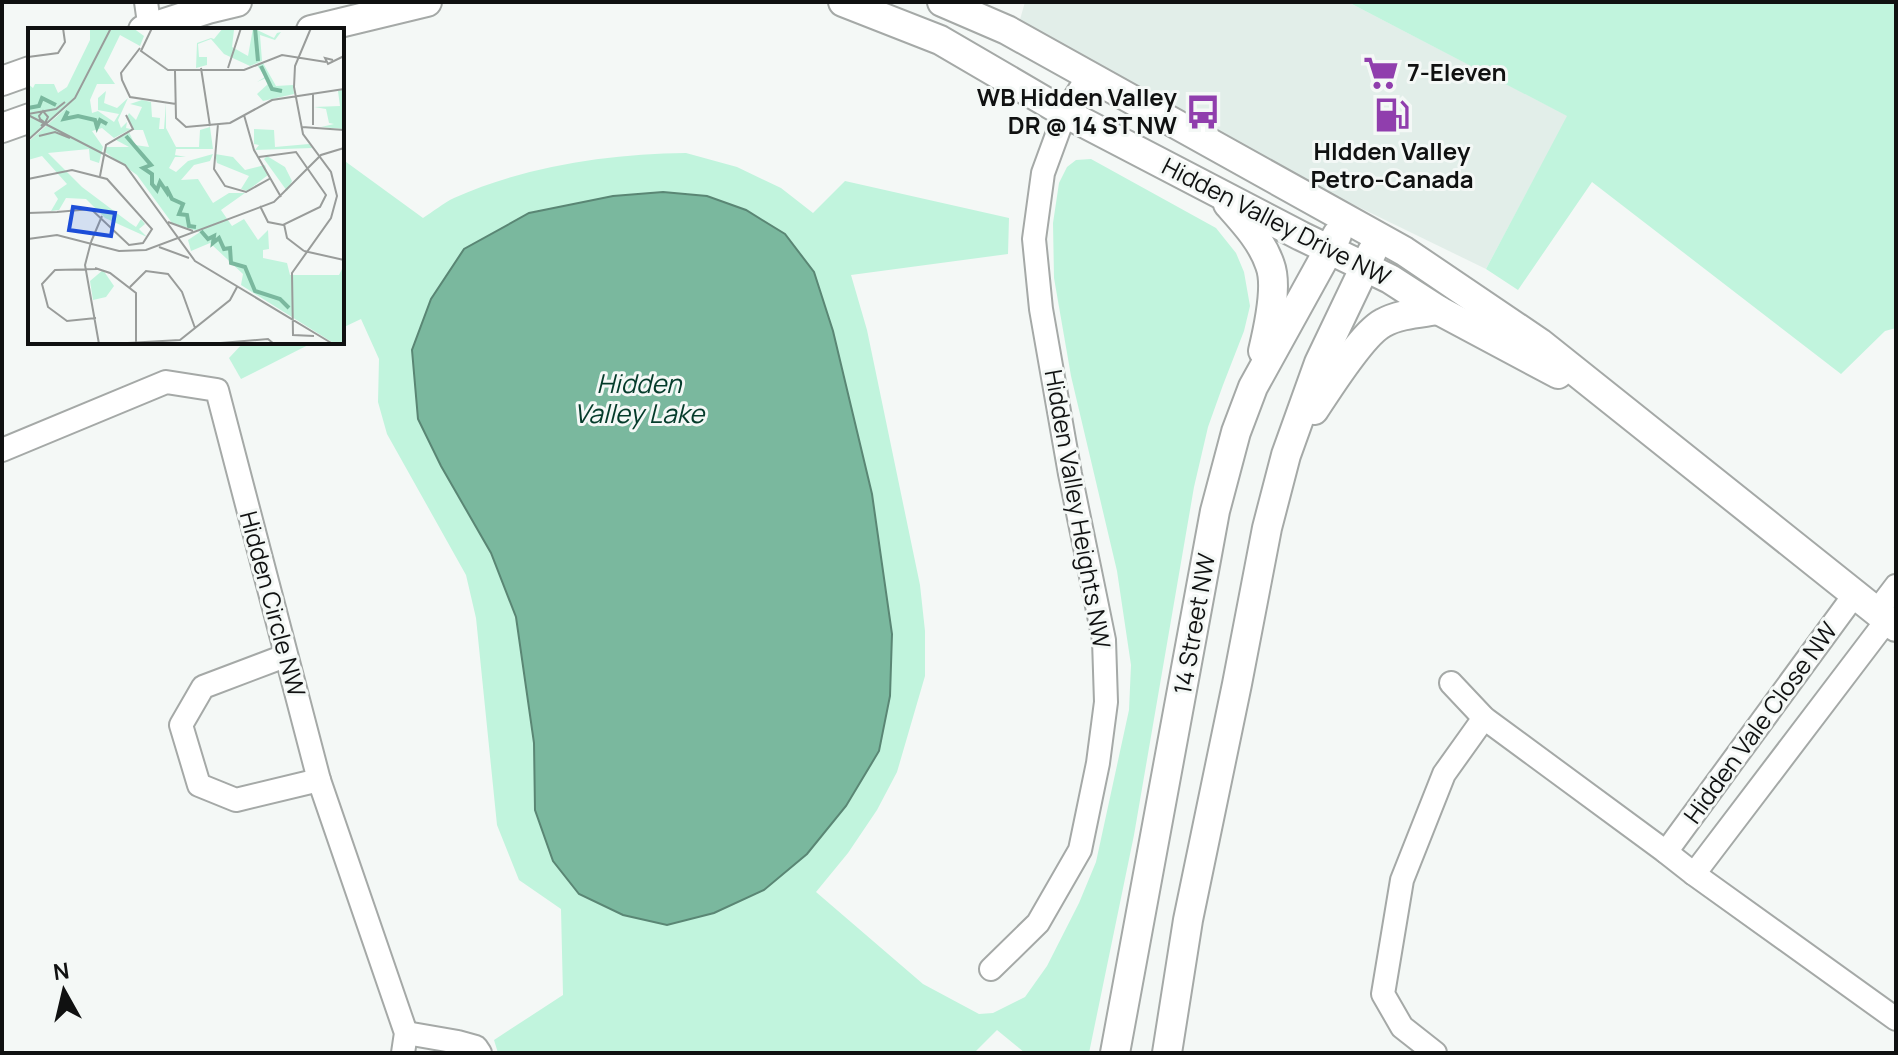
<svg xmlns="http://www.w3.org/2000/svg" width="1898" height="1055" font-family="Manrope,sans-serif">
<style>
.built{fill:#e2eee9}
.green{fill:#c1f4dd}
.water{fill:#7ab89e;stroke:#5a8674;stroke-width:2}
.lines{fill:none;stroke-linecap:round;stroke-linejoin:round}
.minor-casing{stroke:#a5a9a7;stroke-width:26}
.tertiary-casing{stroke:#a5a9a7;stroke-width:32}
.minor{stroke:#fff;stroke-width:22}
.tertiary{stroke:#fff;stroke-width:28}
.labels{text-anchor:middle;stroke-width:6;stroke-linejoin:round;paint-order:stroke}
.poi-label{font-size:24px;font-weight:bold;fill:#101111;stroke:#f4f8f6;text-anchor:start}
.street-label{font-size:24px;fill:#101111;stroke:#f4f8f6}
.water-label{font-size:26px;font-style:italic;fill:#043b2a;stroke:#f4f8f6}
.inset-river{fill:none;stroke:#7ab89e;stroke-width:4}
.inset-road{fill:none;stroke:#999c9a;stroke-width:2}
.view{fill:#1d4ed8;fill-opacity:0.15;stroke:#1d4ed8;stroke-width:4}
.inset-edge{fill:none;stroke:#101111;stroke-width:4}
</style>
<rect width="100%" height="100%" fill="#f4f8f6"/>
<polygon class="built" points="1025,2 1348,2 1568,116 1486,269 1305,181 1019,23"/>
<g class="green">
<polygon points="1348,2 1896,2 1896,328 1885,331 1841,374 1592,182 1518,290 1486,269 1567,116"/>
<path d="M 686,153 L 737,167 L 781,188 L 813,213 L 845,181 L 1009,218 L 1008,254 L 851,275 L 867,330 L 920,585 L 925,631 L 925,676 L 897,772 L 877,810 L 848,853 L 816,892 L 923,984 L 979,1014 L 993,1013 L 1025,997 L 1047,966 L 1079,903 L 1096,862 L 1129,710 L 1131,665 L 1117,571 L 1071,376 L 1054,278 L 1053,223 L 1059,183 L 1067,167 L 1076,160 L 1091,159 L 1216,228 L 1236,253 L 1244,272 L 1250,306 L 1244,331 L 1223,385 L 1208,427 L 1194,487 L 1134,835 L 1089,1053 L 1025,1053 L 997,1030 L 974,1053 L 498,1053 L 494,1040 L 563,995 L 561,909 L 519,880 L 497,825 L 476,618 L 466,575 L 387,434 L 378,402 L 379,359 L 361,319 L 342,328 L 342,159 L 423,218 C 433,212 443,203 454,198 C 526,166 608,154 686,153 Z"/>
<polygon points="244,342 314,342 241,379 229,358"/>
</g>
<polygon class="water" points="663,192 707,196 746,210 785,234 814,272 833,331 872,494 892,634 890,696 879,751 846,806 807,854 764,890 714,913 667,925 623,915 579,894 553,861 535,810 534,743 516,617 491,553 441,466 418,419 412,350 431,299 464,249 529,213 613,196"/>
<g class="lines">
<g class="minor-casing">
<g id="minor">
<polyline points="146,2 150,30"/>
<polyline points="2,450 166,382 217,390 319,780 406,1033 403,1053"/>
<polyline points="1877,611 1896,586"/>
<polyline points="285,656 203,687 181,725 199,785 236,800 319,780"/>
<polyline points="1451,683 1484,718 1666,852 1694,874 1896,1019"/>
<polyline points="1666,852 1855,594"/>
<polyline points="1694,874 1887,620"/>
<polyline points="991,969 1038,923 1080,850 1098,763 1106,702 1104,640 1070,474 1041,309 1034,239 1043,173 1065,113 1089,75"/>
<polyline points="406,1033 458,1042 476,1047 480,1053"/>
<polyline points="1435,1053 1402,1027 1383,994 1402,880 1444,774 1484,718"/>
</g>
</g>
<g class="tertiary-casing">
<g id="tertiary">
<polyline points="843,2 940,40 1065,113 1301,236 1390,279 1438,310 1558,374"/>
<polyline points="942,2 1007,30 1404,251 1540,343 1896,627"/>
<polyline points="143,30 208,9 237,2"/>
<polyline points="311,30 427,2"/>
<polyline points="2,81 30,71"/>
<polyline points="2,128 30,118"/>
<path d="M 1228,204 C 1244,222 1262,241 1270,265 C 1278,286 1268,330 1263,351"/>
<path d="M 1314,410 C 1328,389 1362,334 1383,323 C 1399,314 1420,313 1438,310"/>
<polyline points="1115,1053 1215,511 1236,432 1253,387 1337,235"/>
<polyline points="1167,1053 1188,920 1237,684 1267,528 1286,455 1319,363 1372,252"/>
</g>
</g>
<use href="#minor" class="minor"/>
<use href="#tertiary" class="tertiary"/>
</g>
<defs>
<g id="supermarket-bare" transform="scale(2.76)"><path d="M-6-5.5h2.5l.6 2H6L4.5 2H-2.5L-4.4-4H-6ZM-1.5 3.2a1.3 1.3 0 1 0 .1 0ZM3 3.2a1.3 1.3 0 1 0 .1 0Z" fill="#903ead" stroke="#f4f8f6" stroke-width="2.5" paint-order="stroke"/></g>
<g id="bus-bare" transform="scale(2.76)"><path d="M-5-6H5V4H4V6H2V4H-2V6H-4V4H-5ZM-3.5-4V0h7V-4ZM-3.5 1.2v1.5H-2V1.2ZM2 1.2v1.5H3.5V1.2Z" fill="#903ead" stroke="#f4f8f6" stroke-width="2.5" paint-order="stroke"/></g>
<g id="fuel-bare" transform="scale(2.76)"><path d="M-5.5-6h7V0h2V4h1.3V-2.5L3-4.5l.8-.8L6-3V5H2.5V1h-1V6h-7ZM-4.2-4.7v3.2H.2V-4.7Z" fill="#903ead" stroke="#f4f8f6" stroke-width="2.5" paint-order="stroke"/></g>
</defs>
<g fill-rule="evenodd">
<use href="#supermarket-bare" x="1381" y="73"/>
<use href="#bus-bare" x="1203" y="112"/>
<use href="#fuel-bare" x="1392" y="115"/>
</g>
<g class="labels">
<g class="poi-label">
<text x="1407" y="81">7-Eleven</text>
<text x="1177" y="106" text-anchor="end">WB Hidden Valley<tspan x="1177" dy="28">DR @ 14 ST NW</tspan></text>
<text x="1392" y="160" text-anchor="middle">HIdden Valley<tspan x="1392" dy="28">Petro-Canada</tspan></text>
</g>
<g class="street-label">
<text transform="translate(1276 222) rotate(27)" y="8">Hidden Valley Drive NW</text>
<text transform="translate(1077 509) rotate(80)" y="8">Hidden Valley Heights NW</text>
<text transform="translate(272 604) rotate(75)" y="8">Hidden Circle NW</text>
<text transform="translate(1195 624) rotate(-80)" y="8">14 Street NW</text>
<text transform="translate(1761 723) rotate(-54)" y="8">Hidden Vale Close NW</text>
</g>
<g class="water-label">
<text x="639" y="393">Hidden<tspan x="639" dy="30">Valley Lake</tspan></text>
</g>
</g>
<g transform="translate(28 28)">
<rect width="316" height="316" fill="#f4f8f6"/>
<path d="M 62,0 L 105,0 L 116,8 L 112,18 L 92,7 L 76,40 L 87,56 L 69,56 L 62,72 L 64,85 L 70,83 L 86,94 L 91,86 L 70,82 L 70,70 L 78,63 L 76,75 L 89,80 L 100,70 L 90,92 L 93,100 L 99,94 L 98,100 L 103,101 L 86,110 L 74,100 L 64,103 L 75,119 L 71,135 L 62,132 L 61,121 L 20,125 L 54,159 L 102,195 L 108,199 L 113,191 L 117,196 L 111,201 L 119,209 L 77,190 L 58,171 L 38,170 L 31,182 L 23,183 L 30,171 L 26,165 L 39,156 L 14,128 L 0,132 L 0,114 L 44,75 L 0,111 L 0,56 L 5,60 L 7,56 L 26,56 L 30,65 L 39,59 L 62,12 ZM 195,0 L 206,2 L 204,19 L 220,28 L 225,0 L 246,10 L 249,5 L 253,4 L 247,12 L 232,7 L 234,33 L 222,38 L 196,26 L 183,11 L 170,16 L 171,29 L 179,29 L 179,37 L 168,40 L 169,15 L 183,10 L 186,11 ZM 235,35 L 248,58 L 265,57 L 266,66 L 235,73 L 229,66 L 241,55 L 238,50 L 229,54 L 237,49 L 229,37 ZM 316,61 L 316,101 L 293,99 L 306,96 L 301,95 L 298,81 L 286,79 L 312,78 L 310,63 ZM 114,72 L 123,74 L 124,89 L 132,90 L 131,101 L 136,101 L 138,75 L 138,100 L 148,119 L 171,119 L 172,102 L 182,99 L 185,121 L 148,121 L 147,127 L 158,129 L 147,129 L 141,140 L 148,144 L 160,133 L 185,126 L 182,133 L 166,137 L 153,152 L 170,151 L 185,175 L 201,165 L 217,165 L 193,182 L 204,198 L 216,191 L 230,212 L 240,202 L 241,221 L 235,222 L 235,230 L 259,235 L 262,247 L 311,247 L 316,237 L 316,316 L 307,316 L 213,257 L 215,246 L 182,215 L 163,223 L 160,212 L 172,204 L 144,195 L 109,147 L 77,124 L 77,119 L 101,119 L 88,112 L 101,104 L 107,117 L 121,119 L 115,102 L 106,102 L 99,89 L 101,85 L 108,92 L 114,79 L 102,76 ZM 226,101 L 246,102 L 247,119 L 281,116 L 284,120 L 227,122 L 231,117 L 226,116 ZM 187,126 L 205,129 L 217,142 L 237,137 L 240,147 L 219,163 L 213,161 L 221,148 L 189,135 ZM 239,128 L 257,139 L 264,153 L 259,163 L 236,131 ZM 75,242 L 86,258 L 78,269 L 65,272 L 62,253 Z" fill="#c1f4dd"/>
<path class="inset-river" d="M 227,0 L 230,33M 233,38 L 244,61 L 254,63M 0,80 L 11,78 L 14,70 L 28,77M 40,83 L 36,91 L 50,88 L 67,92 L 69,99 L 72,92 L 79,96M 98,108 L 123,137 L 115,140 L 124,146 L 124,156 L 129,162 L 132,154 L 138,163 L 138,159 L 144,171 L 155,176 L 151,186 L 159,187 L 161,198 L 168,199M 173,203 L 180,211 L 186,208 L 185,215 L 191,210 L 196,221 L 202,220 L 203,235 L 217,239 L 227,263 L 252,271 L 261,280"/>
<path class="inset-road" d="M 124,0 L 113,23 L 140,42 L 216,42 L 254,27 L 298,34M 283,0 L 267,38 L 266,59 L 275,106 L 303,144 L 309,168 L 303,190 L 264,245 L 265,307 L 286,308M 112,20 L 93,45 L 94,52 L 102,69 L 148,76M 0,29 L 30,25 L 37,14 L 35,0M 305,32 L 297,30 L 300,36 L 316,28M 173,40 L 182,98M 200,40 L 213,0M 147,43 L 148,90 L 158,99 L 202,95 L 244,72 L 316,61M 285,65 L 285,97M 0,86 L 28,81 L 37,74M 0,87 L 97,137 L 167,233 L 305,316M 216,87 L 226,122 L 253,169M 190,96 L 186,141 L 197,158 L 218,164 L 243,150M 13,98 L 14,97 L 18,94 L 18,93 L 20,89 L 15,83 L 11,88 L 12,91 L 16,94 L 17,95M 274,99 L 316,102M 11,108 L 27,104 L 42,110M 0,112 L 47,70 L 83,0M 231,129 L 268,124 L 298,167 L 292,179 L 255,197 L 240,194 L 232,178M 72,148 L 78,117 L 105,101 L 98,87M 0,151 L 44,142 L 79,151 L 124,201 L 115,215 L 101,217 L 63,181 L 29,184M 0,185 L 30,184M 140,194 L 165,203M 256,196 L 259,210 L 276,223M 0,211 L 29,207 L 91,223 L 118,222 L 246,174 L 293,127 L 316,120M 63,214 L 74,188M 63,214 L 57,237 L 71,316M 131,219 L 161,230M 276,223 L 316,232M 67,240 L 82,245 L 108,265 L 108,314M 102,259 L 118,243 L 140,246 L 154,264 L 167,300M 68,290 L 39,293 L 20,279 L 14,256 L 27,242 L 69,241M 82,316 L 152,312 L 202,272 L 209,259M 181,316 L 240,311 L 246,316"/>
<path class="view" d="M 45,179 L 87,185 L 83,208 L 41,202 Z"/>
<rect width="316" height="316" class="inset-edge"/>
</g>
<rect width="1898" height="1055" fill="none" stroke="#101111" stroke-width="8"/>
<g transform="translate(64 991) rotate(352)" stroke="#f4f8f6" stroke-width="6" paint-order="stroke">
<path d="M0-6L14 30L0 20L-14 30Z" fill="#101111"/>
<text y="-12" font-size="22" font-weight="bold" text-anchor="middle" fill="#101111">N</text>
</g>
</svg>
